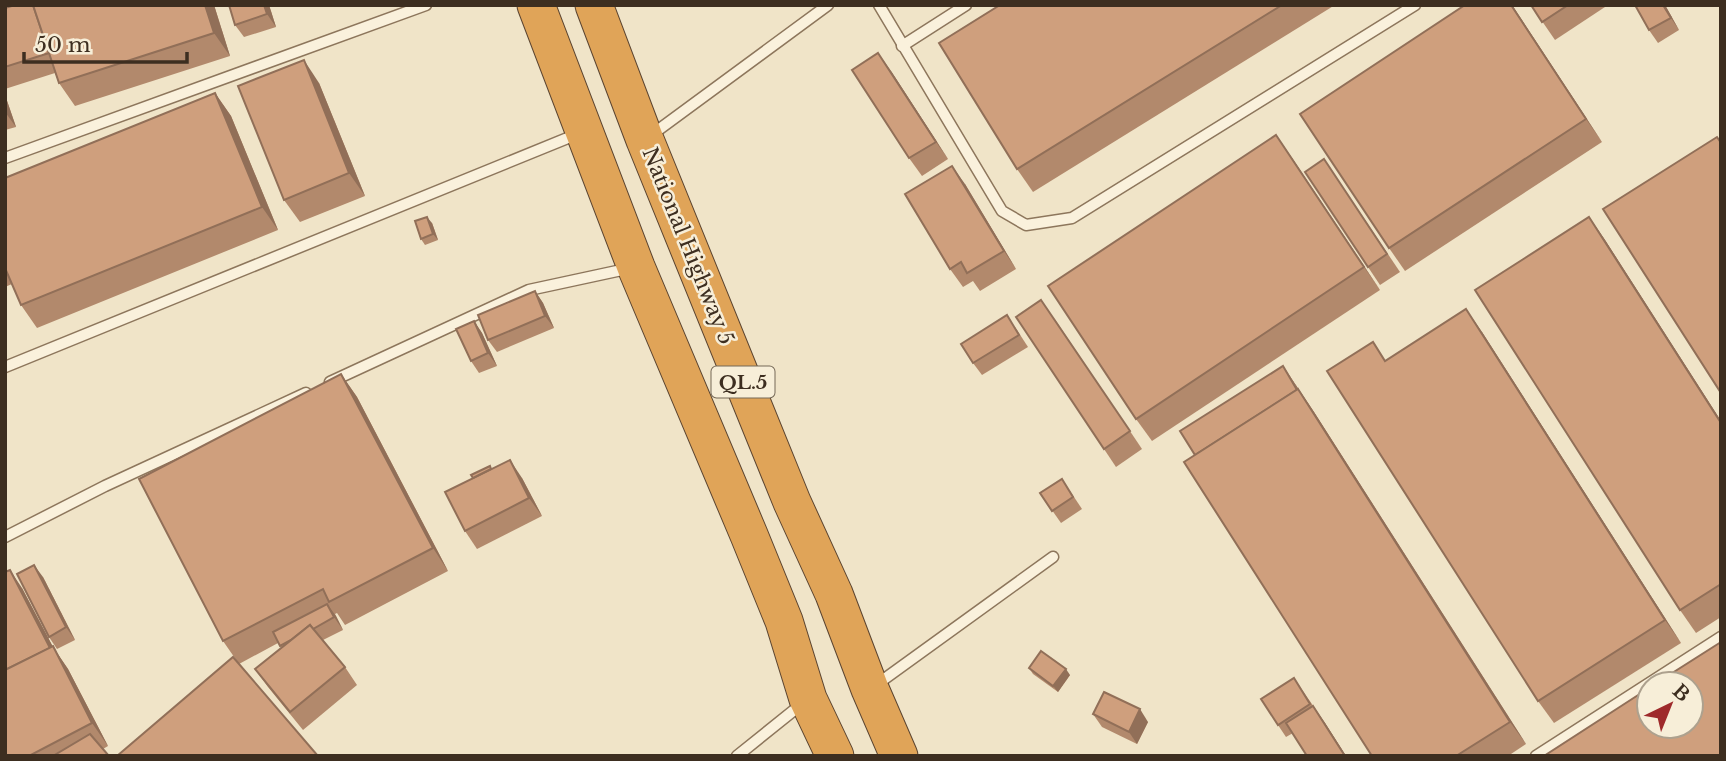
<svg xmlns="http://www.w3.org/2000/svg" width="1726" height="761" font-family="'Libre Baskerville',serif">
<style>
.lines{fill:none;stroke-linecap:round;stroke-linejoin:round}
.lane-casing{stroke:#8d765c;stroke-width:13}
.highway-casing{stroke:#5b4430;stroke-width:39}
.lane{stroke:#faf1dc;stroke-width:10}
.highway{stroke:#e0a458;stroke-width:37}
.wall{fill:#b2896c}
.shaded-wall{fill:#916f58}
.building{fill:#cf9f7d;stroke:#916f58;stroke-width:2}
.labels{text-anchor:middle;stroke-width:5;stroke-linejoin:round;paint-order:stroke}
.shield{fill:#f7eed8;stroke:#756857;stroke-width:2}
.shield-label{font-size:19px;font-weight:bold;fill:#3d2e20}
.street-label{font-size:21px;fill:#3d2e20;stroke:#f7eed8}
</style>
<rect width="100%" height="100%" fill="#f0e4c8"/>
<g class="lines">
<g class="lane-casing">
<g id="lane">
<polyline points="879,5 1002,211 1026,225 1072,218 1415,5"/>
<polyline points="902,46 966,5"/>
<polyline points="650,136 828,5"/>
<polyline points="5,158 426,5"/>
<polyline points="5,367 580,133"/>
<polyline points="330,382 529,290 631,268"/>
<polyline points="5,537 105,486 306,393"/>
<polyline points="876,685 1053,557"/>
<polyline points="737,756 803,703"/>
<polyline points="1536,756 1721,637"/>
</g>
</g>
<g class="highway-casing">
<g id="highway">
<polyline points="536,5 636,267 749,535 784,621 808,699 835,756"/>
<polyline points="594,5 645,140 792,502 834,594 870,689 899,756"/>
</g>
</g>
<use href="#lane" class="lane"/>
<use href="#highway" class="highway"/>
</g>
<g class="wall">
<polygon points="214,5 230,56 75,106 59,83 55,73 5,89 5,8"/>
<polygon points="229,5 269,5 276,27 244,37 235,25"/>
<polygon points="1000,5 1335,5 1033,192 1017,169"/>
<polygon points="1465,5 1512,5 1602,142 1405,271 1389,248"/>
<polygon points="1531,5 1608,5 1555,40"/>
<polygon points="1665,5 1679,30 1658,43 1649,30"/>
<polygon points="891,71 948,159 922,176 909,158"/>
<polygon points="319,83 365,196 300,222 284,200"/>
<polygon points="215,93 231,116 278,230 37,328 21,305 12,284 5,287 5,178"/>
<polygon points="5,95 16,127 5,130"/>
<polygon points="1292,158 1380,290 1152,441 1136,419"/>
<polygon points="1324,159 1400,272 1380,285 1368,267"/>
<polygon points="965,184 1016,269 980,291 973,281 963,287 950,269"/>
<polygon points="1589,217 1605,240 1721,421 1721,617 1696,633 1680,610"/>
<polygon points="432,223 438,240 425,245 421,239"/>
<polygon points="535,291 543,303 554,328 497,352 488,340"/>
<polygon points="1054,318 1142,449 1116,467 1104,449"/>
<polygon points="474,321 482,333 497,366 479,373 471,361"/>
<polygon points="1015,327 1028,347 982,375 973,363"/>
<polygon points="1482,332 1681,643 1554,723 1538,701 1386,360"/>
<polygon points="1283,366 1314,412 1526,744 1508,756 1372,756 1195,455"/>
<polygon points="341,374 357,397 448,571 345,625 337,613 335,614 343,630 323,640 345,667 357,685 303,730 268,687 255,669 281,648 278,643 239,664 223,641"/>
<polygon points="492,469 522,478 542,516 477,549 465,531"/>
<polygon points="1070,491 1082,509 1061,523 1040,493"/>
<polygon points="43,577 75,640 57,649 49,637"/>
<polygon points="22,588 53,647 68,669 108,746 103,749 109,756 5,756"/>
<polygon points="1029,668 1070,675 1058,692 1033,674"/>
<polygon points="1294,678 1325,723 1346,756 1307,756 1293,733 1286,737 1278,725"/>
<polygon points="1093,714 1148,722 1137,744 1102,727"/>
</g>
<g class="shaded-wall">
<polygon points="205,5 214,5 230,56 214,33"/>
<polygon points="264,5 269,5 276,27 267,14"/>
<polygon points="1511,5 1512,5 1602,142 1586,119"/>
<polygon points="1663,5 1665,5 1679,30 1671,18"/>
<polygon points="878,53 891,71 948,159 936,142"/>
<polygon points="304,60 319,83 365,196 349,173"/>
<polygon points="215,93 231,116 278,230 262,207"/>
<polygon points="5,95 16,127 5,112"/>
<polygon points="1276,135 1292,158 1380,290 1364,267"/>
<polygon points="952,166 965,184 1016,269 1004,251"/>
<polygon points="427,217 432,223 438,240 433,234"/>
<polygon points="1589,217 1605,240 1721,421 1721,423"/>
<polygon points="535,291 543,303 554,328 545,316"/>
<polygon points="1466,309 1482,332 1681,643 1665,620"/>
<polygon points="474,321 482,333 497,366 488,353"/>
<polygon points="1283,366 1314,412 1526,744 1510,722"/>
<polygon points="341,374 357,397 448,571 433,548"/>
<polygon points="510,460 522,478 542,516 529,498"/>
<polygon points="34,565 43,577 75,640 66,627"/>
<polygon points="10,570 22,588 53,647 68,669 108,746 92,723 51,650"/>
<polygon points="327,604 336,616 343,630 334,617"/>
<polygon points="1066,669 1070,675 1058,692 1053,686"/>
<polygon points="1313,706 1325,723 1346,756 1345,756"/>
<polygon points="1140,709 1148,722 1137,744 1129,732"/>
</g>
<g class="building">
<polygon points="15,5 33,5 49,53 5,67 5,8"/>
<polygon points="33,5 205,5 214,33 59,83"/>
<polygon points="229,5 264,5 267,14 235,25"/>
<polygon points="1000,5 1282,5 1017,169 939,43"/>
<polygon points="1465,5 1511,5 1586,119 1389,248 1300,114"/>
<polygon points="1531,5 1568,5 1542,22"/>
<polygon points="1635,5 1663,5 1671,18 1649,30"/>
<polygon points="878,53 936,142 909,158 852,70"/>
<polygon points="304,60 349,173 284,200 238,86"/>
<polygon points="215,93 262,207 21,305 5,268 5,178"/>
<polygon points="1276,135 1364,267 1136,419 1048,286"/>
<polygon points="1717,137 1721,143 1721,393 1603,209"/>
<polygon points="1324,159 1387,254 1368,267 1305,172"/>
<polygon points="952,166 1004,251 967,273 961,262 950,269 905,194"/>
<polygon points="427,217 433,234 421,239 415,221"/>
<polygon points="1589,217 1721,423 1721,584 1680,610 1475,290"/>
<polygon points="535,291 545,316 488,340 478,315"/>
<polygon points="1041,300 1130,431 1104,449 1016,317"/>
<polygon points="1466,309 1665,620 1538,701 1327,371 1373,342 1385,361"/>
<polygon points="1007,315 1019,335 973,363 961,344"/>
<polygon points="474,321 488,353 471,361 456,329"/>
<polygon points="1283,366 1297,390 1195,455 1180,431"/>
<polygon points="341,374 433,548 329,602 323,589 223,641 139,479"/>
<polygon points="1298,389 1510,722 1456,756 1372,756 1184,462"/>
<polygon points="510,460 529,498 465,531 445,492"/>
<polygon points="490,466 491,469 473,478 471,475"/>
<polygon points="1062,479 1073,497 1052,511 1040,493"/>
<polygon points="34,565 66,627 49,637 17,574"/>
<polygon points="10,570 50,648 5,670 5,572"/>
<polygon points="327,604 334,617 313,629 310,625 291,640 280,646 273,632"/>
<polygon points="310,625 345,667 290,712 255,669"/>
<polygon points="1721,642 1721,756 1544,756 1649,688 1649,726 1691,726 1691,684 1655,684"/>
<polygon points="53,646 92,723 29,756 5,756 5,670"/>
<polygon points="1041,651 1066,669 1053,686 1029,668"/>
<polygon points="233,657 318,756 117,756"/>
<polygon points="1294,678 1310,704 1278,725 1261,699"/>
<polygon points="1104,692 1140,709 1129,732 1093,714"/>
<polygon points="1313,706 1345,756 1307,756 1286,723"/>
<polygon points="90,734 109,756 53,756"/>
</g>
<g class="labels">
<rect class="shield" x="711.5" y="366.5" width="63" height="31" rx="5"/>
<g class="shield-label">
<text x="743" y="389">QL.5</text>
</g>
<g class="street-label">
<text transform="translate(688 246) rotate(68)" y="7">National Highway 5</text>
</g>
</g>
<rect width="1726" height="761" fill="none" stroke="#3d2e20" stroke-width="14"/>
<g transform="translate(1670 705) rotate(43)"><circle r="33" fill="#f7eed8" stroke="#ada18e" stroke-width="2"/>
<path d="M0-5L12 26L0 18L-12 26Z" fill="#9e2a2b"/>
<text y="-10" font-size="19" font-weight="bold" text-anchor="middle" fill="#3d2e20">B</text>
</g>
<path d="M24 52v10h163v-10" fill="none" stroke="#3d2e20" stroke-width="3.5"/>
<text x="35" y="52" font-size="21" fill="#3d2e20" stroke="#f7eed8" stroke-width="5" paint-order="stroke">50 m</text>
</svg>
